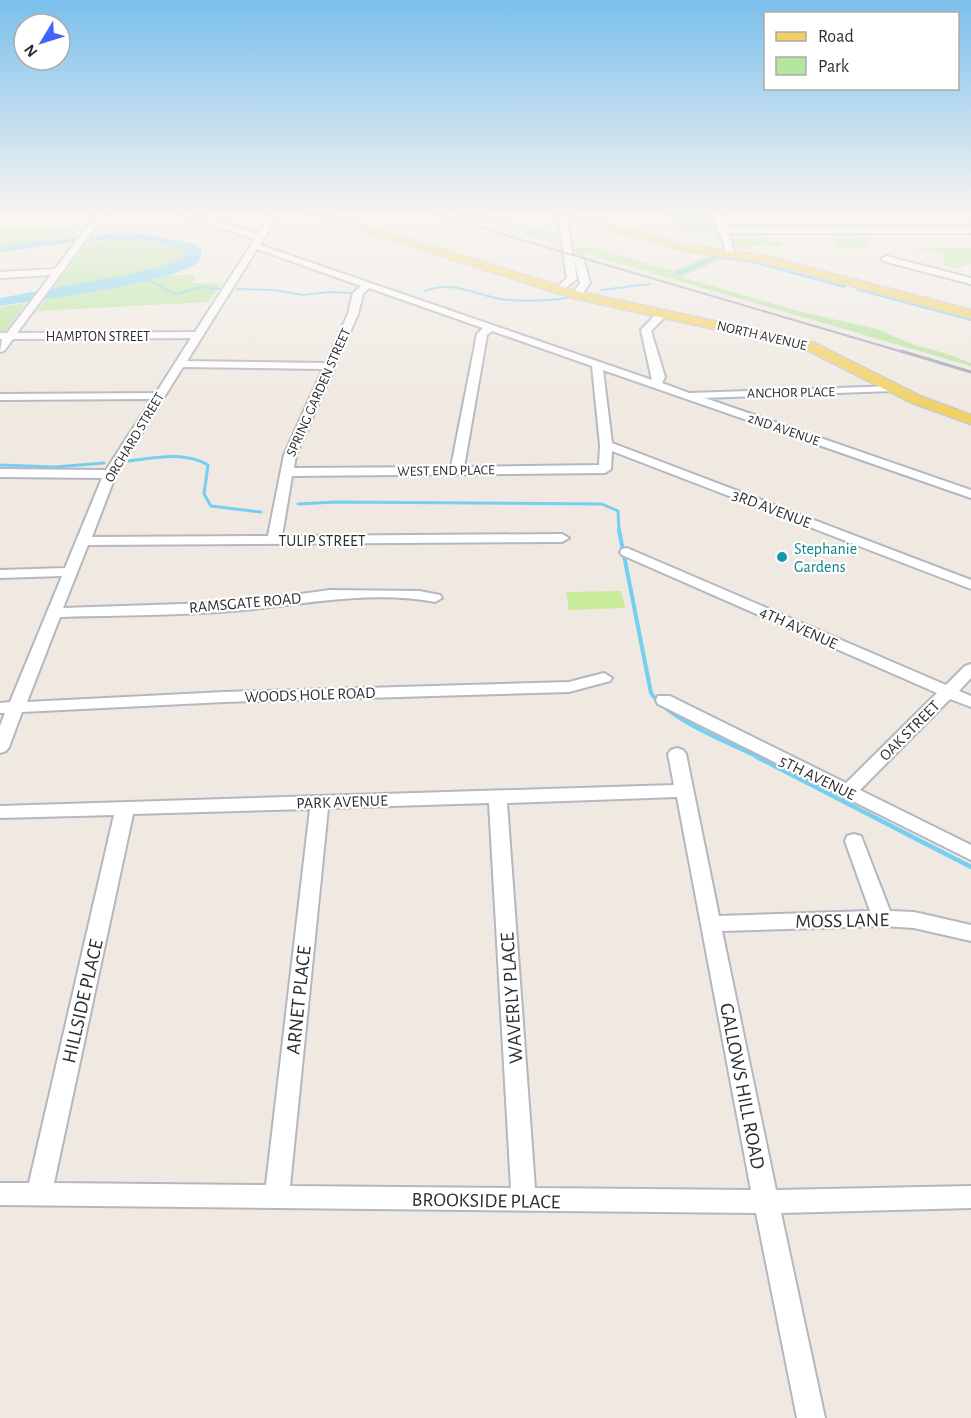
<svg xmlns="http://www.w3.org/2000/svg" width="971" height="1418" font-family="'Alegreya Sans',sans-serif">
<style>
.green{fill:#b6e59e}
.pitch{fill:#c9ec9a}
.water{fill:#75cff0}
.lines{fill:none;stroke-linecap:round;stroke-linejoin:round}
.stream-far3{stroke:#75cff0;stroke-width:2}
.stream-far2{stroke:#75cff0;stroke-width:3}
.stream-far1{stroke:#75cff0;stroke-width:4}
.stream{stroke:#75cff0;stroke-width:4.5}
.minor-casing{stroke:#b4b7c1;stroke-width:4}
.major-casing{stroke:#c9c9c9;stroke-width:3}
.minor{fill:#fff;fill-rule:evenodd}
.major{fill:#f2d163;fill-rule:evenodd}
.rail-far1{stroke:#a3a6b8;stroke-width:2}
.rail{stroke:#a3a6b8;stroke-width:3}
.culture-dot{fill:#0f9aa8;stroke:#fff;stroke-width:2}
.labels{text-anchor:middle;stroke-width:4.5;stroke-linejoin:round;paint-order:stroke}
.far-street-label{font-size:14px;fill:#2e2e2e;stroke:#fff}
.street-label{font-size:16px;fill:#2e2e2e;stroke:#fff}
.culture-label{font-size:16px;fill:#0d838f;stroke:#fff;text-anchor:start}
.near-street-label{font-size:20px;fill:#2e2e2e;stroke:#fff}
</style>
<rect width="100%" height="100%" fill="#efe9e1"/>
<g class="green">
<polygon points="456,213 475,213 557,234 557,243"/>
<polygon points="668,213 710,213 718,234 680,232"/>
<polygon points="0,230 79,230 74,238 0,246"/>
<polygon points="730,233 763,233 767,240 780,241 782,246 749,246 750,250 738,248"/>
<polygon points="831,233 859,233 873,247 839,248"/>
<path d="M 114,240 C 138,240 162,242 185,251 L 186,255 C 163,273 84,284 53,289 L 88,242 Z"/>
<polygon points="577,247 594,248 672,271 709,256 724,258 681,277 802,312 877,329 914,345 944,353 971,363 971,366 576,251"/>
<polygon points="906,248 971,248 971,263 956,269 944,265 945,255 936,251"/>
<polygon points="172,275 196,275 192,283 221,284 208,302 37,311 47,299"/>
<polygon points="26,303 4,333 0,333 0,307"/>
</g>
<polygon class="pitch" points="621,591 625,608 569,610 566,592"/>
<g class="water">
<path d="M 118,233 L 143,234 L 195,244 L 201,249 C 202,254 202,258 198,262 C 177,283 36,300 0,306 L 0,298 L 136,273 L 168,264 L 186,255 L 185,251 C 127,229 60,245 0,252 L 0,246 Z"/>
<polygon points="714,256 755,262 847,286 844,288 753,263 717,258 680,275 674,273"/>
<polygon points="858,289 971,319 971,321 855,290"/>
</g>
<g class="lines">
<g class="stream-far3">
<polyline points="147,278 166,290 177,294 200,287 220,289"/>
<polyline points="237,289 274,290 303,295 329,292 350,293"/>
<polyline points="601,290 650,284"/>
<path d="M 424,291 C 455,280 472,294 501,299 C 523,302 545,301 567,298"/>
</g>
<g class="stream-far2">
<path d="M 129,461 C 156,458 183,451 208,465 L 204,494 L 211,506 L 261,512"/>
<polyline points="0,465 55,467 104,463"/>
<polyline points="298,504 335,502 602,504 618,511 619,531"/>
</g>
<path class="stream-far1" d="M 619,530 L 651,693 C 669,720 730,743 760,758"/>
<polyline class="stream" points="757,757 971,867"/>
<g class="minor-casing">
<g id="minor">
<path d="M 98,213 L 106,213 L 17,333 L 195,332 L 255,239 L 176,213 L 188,213 L 258,234 L 272,213 L 280,213 L 260,245 L 652,380 L 641,330 L 659,311 L 667,311 L 667,315 L 651,331 L 665,377 L 662,383 L 689,393 L 896,386 L 896,390 L 892,391 L 705,398 L 971,490 L 971,498 L 603,370 L 612,443 L 971,580 L 971,589 L 612,451 L 611,469 L 605,473 L 292,476 L 282,536 L 562,534 L 569,538 L 562,542 L 88,545 L 63,608 L 242,602 L 330,590 L 419,591 L 440,595 L 442,598 L 435,602 C 371,590 307,604 243,610 C 183,616 121,615 60,617 L 27,702 L 224,692 L 569,682 L 604,673 L 612,678 L 610,681 L 569,692 L 224,702 L 22,712 L 9,747 L 6,751 L 0,753 L 0,726 L 5,713 L 0,713 L 0,703 L 10,702 L 62,576 L 0,578 L 0,570 L 65,568 L 102,478 L 0,477 L 0,469 L 106,470 L 152,399 L 0,400 L 0,394 L 156,393 L 191,338 L 13,339 L 4,351 L 0,352 L 2,339 L 0,339 L 0,333 L 7,333 L 51,275 L 0,278 L 0,272 L 55,269 ZM 257,249 L 361,286 L 353,293 L 348,314 L 326,363 L 187,361 ZM 369,288 L 483,328 L 477,334 L 451,467 L 294,468 L 296,455 L 358,314 L 363,294 ZM 492,331 L 592,366 L 600,445 L 599,465 L 464,467 L 487,335 ZM 183,367 L 323,369 L 284,455 L 268,536 L 92,537 L 116,474 Z"/>
<polygon points="562,213 570,213 567,223 577,279 559,293 554,290 567,278 559,223"/>
<polygon points="712,213 720,213 726,227 971,227 971,233 728,233 735,253 731,256 727,253"/>
<polygon points="578,254 583,257 590,283 580,297 577,298 572,295 580,283 573,257"/>
<polygon points="886,256 971,278 971,284 883,261 881,259"/>
<polygon points="627,548 946,685 965,666 971,664 971,678 959,691 971,696 971,707 950,699 860,790 971,845 971,860 658,704 656,700 658,696 670,696 846,783 937,693 622,555 620,552 622,549"/>
<path d="M 677,748 L 683,750 L 686,754 L 719,916 L 870,911 L 845,841 L 847,836 L 854,834 L 861,836 L 863,841 L 890,911 L 914,912 L 971,925 L 971,941 L 914,928 L 883,926 L 722,931 L 776,1190 L 971,1186 L 971,1208 L 781,1213 L 825,1418 L 797,1418 L 756,1213 L 0,1205 L 0,1183 L 29,1183 L 114,815 L 0,818 L 0,806 L 674,785 L 668,754 L 671,750 ZM 677,797 L 751,1190 L 535,1188 L 507,803 ZM 489,803 L 511,1188 L 290,1186 L 328,808 ZM 310,809 L 266,1185 L 54,1183 L 133,814 Z"/>
</g>
</g>
<g class="major-casing">
<g id="major">
<polygon points="308,213 323,213 580,292 815,343 920,396 971,415 971,424 910,402 805,349 573,298"/>
<polygon points="548,213 564,213 685,245 765,256 971,310 971,318 764,262 685,251"/>
</g>
</g>
<use href="#minor" class="minor"/>
<use href="#major" class="major"/>
<polyline class="rail-far1" points="430,213 906,353"/>
<polyline class="rail" points="901,351 971,372"/>
</g>
<linearGradient id="sky" x2="0" y2="1"><stop stop-color="#7abfeb"/><stop offset="0.52" stop-color="#f8f5f2"/><stop offset="1" stop-color="#f8f5f2" stop-opacity="0"/></linearGradient>
<rect width="971" height="411" fill="url(#sky)"/>
<circle class="culture-dot" cx="782" cy="557" r="6"/>
<g class="labels">
<g class="far-street-label">
<text transform="translate(762 335) rotate(13)" y="5">NORTH AVENUE</text>
<text x="98" y="341">HAMPTON STREET</text>
<text transform="translate(318 392) rotate(-66)" y="5">SPRING GARDEN STREET</text>
<text transform="translate(791 392) rotate(-1)" y="5">ANCHOR PLACE</text>
<text transform="translate(784 429) rotate(19)" y="5">2ND AVENUE</text>
<text transform="translate(134 437) rotate(-59)" y="5">ORCHARD STREET</text>
<text transform="translate(446 470) rotate(-1)" y="5">WEST END PLACE</text>
</g>
<g class="street-label">
<text transform="translate(772 508) rotate(21)" y="6">3RD AVENUE</text>
<text x="322" y="546">TULIP STREET</text>
<text transform="translate(245 602) rotate(-5)" y="6">RAMSGATE ROAD</text>
<text transform="translate(799 627) rotate(24)" y="6">4TH AVENUE</text>
<text transform="translate(310 694) rotate(-2)" y="6">WOODS HOLE ROAD</text>
<text transform="translate(909 730) rotate(-45)" y="6">OAK STREET</text>
<text transform="translate(818 777) rotate(26)" y="6">5TH AVENUE</text>
<text transform="translate(342 801) rotate(-2)" y="6">PARK AVENUE</text>
</g>
<g class="culture-label">
<text x="794" y="554">Stephanie<tspan x="794" dy="18">Gardens</tspan></text>
</g>
<g class="near-street-label">
<text transform="translate(842 920) rotate(-1)" y="7">MOSS LANE</text>
<text transform="translate(511 998) rotate(-94)" y="7">WAVERLY PLACE</text>
<text transform="translate(298 1000) rotate(-84)" y="7">ARNET PLACE</text>
<text transform="translate(82 1001) rotate(-77)" y="7">HILLSIDE PLACE</text>
<text transform="translate(743 1086) rotate(79)" y="7">GALLOWS HILL ROAD</text>
<text transform="translate(486 1200) rotate(1)" y="7">BROOKSIDE PLACE</text>
</g>
</g>
<rect x="764" y="12" width="195" height="78" fill="#ffffff" stroke="#ababab" stroke-width="1.5"/>
<rect x="776" y="32" width="30" height="9" fill="#f2d163" stroke="#ababab" stroke-width="1.5"/>
<text x="818" y="42" font-size="18" fill="#2e2e2e">Road</text>
<rect x="776" y="57" width="30" height="18" fill="#b6e59e" stroke="#ababab" stroke-width="1.5"/>
<text x="818" y="72" font-size="18" fill="#2e2e2e">Park</text>
<g transform="translate(42 42) rotate(232)"><circle r="28" fill="#ffffff" stroke="#ababab" stroke-width="1.5"/>
<path d="M0-4.5L10 22L0 15L-10 22Z" fill="#4264fb"/>
<text y="-9" font-size="16" font-weight="bold" text-anchor="middle" fill="#2e2e2e">N</text>
</g>
</svg>
